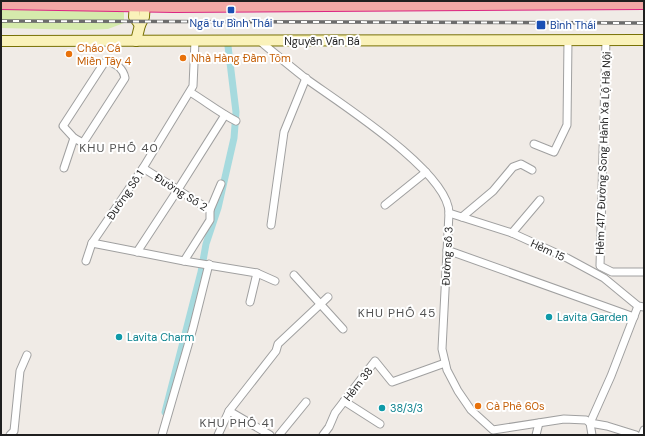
<svg xmlns="http://www.w3.org/2000/svg" width="645" height="436" font-family="'DM Sans',sans-serif">
<style>
.grass{fill:#d5eaac}
.lines{fill:none;stroke-linecap:round;stroke-linejoin:round}
.canal{stroke:#a6dade;stroke-width:7}
.minor-casing{stroke:#a0a0a0;stroke-width:9}
.secondary-casing{stroke:#787105;stroke-width:12}
.trunk-casing{stroke:#db2582;stroke-width:14}
.minor{stroke:#fff;stroke-width:7}
.secondary{stroke:#faf2ba;stroke-width:10}
.trunk{stroke:#f2a8a6;stroke-width:12}
.rail-casing{stroke:#6d6d6d;stroke-width:3.5}
.rail{stroke:#fff;stroke-width:2;stroke-dasharray:6;stroke-linecap:butt}
.transit-dot{fill:#1a4fb4;stroke:#fff;stroke-width:1.5}
.food-dot{fill:#e8710a;stroke:#fff;stroke-width:1.5}
.culture-dot{fill:#0f9aa8;stroke:#fff;stroke-width:1.5}
.labels{text-anchor:middle;stroke-width:4;stroke-linejoin:round;paint-order:stroke}
.transit-label{font-size:11px;fill:#164399;stroke:#fff}
.street-label{font-size:11px;fill:#1f1f1f;stroke:#fff}
.food-label{font-size:11px;fill:#c56008;stroke:#fff;text-anchor:start}
.culture-label{font-size:11px;fill:#0d838f;stroke:#fff;text-anchor:start}
.neighbourhood-label{font-size:12px;letter-spacing:1px;fill:#525252;stroke:#fff}
</style>
<rect width="100%" height="100%" fill="#f0ebe6"/>
<polygon class="grass" points="1,7 124,8 124,23 108,29 84,30 1,28"/>
<g class="lines">
<polyline class="canal" points="165,412 201,272 206,244 218,208 234,138 236,112 228,46"/>
<g class="minor-casing">
<g id="minor">
<polyline points="606,40 600,266 612,272 644,272"/>
<path d="M 260,41 C 275,54 290,66 305,78 C 338,102 449,172 449,213 L 442,349 L 447,370 L 458,391 L 471,410 L 493,430 L 564,419 L 586,420 L 590,423 L 607,426 L 636,435"/>
<path d="M 109,61 C 117,65 123,68 125,78 L 83,143 L 74,138 L 63,126 L 104,63 Z"/>
<path d="M 190,92 C 205,101 220,113 236,121"/>
<polyline points="534,144 554,152 567,125 568,40"/>
<polyline points="64,168 74,138"/>
<polyline points="143,168 210,210 210,220 184,261"/>
<polyline points="385,205 426,172"/>
<polyline points="210,210 221,184"/>
<polyline points="449,213 512,233 567,258 604,278 638,306 644,307"/>
<polyline points="462,217 493,191 513,167 521,164 532,170"/>
<polyline points="271,225 284,132 306,78"/>
<polyline points="512,233 540,200"/>
<polyline points="92,243 184,261 257,273 250,302"/>
<polyline points="447,250 634,317"/>
<polyline points="137,252 177,191 225,115"/>
<polyline points="86,261 92,243 143,168 193,86 195,41"/>
<polyline points="257,273 275,281"/>
<polyline points="294,275 343,329"/>
<polyline points="344,401 380,424"/>
<polyline points="229,411 270,435"/>
<polyline points="590,423 611,376 638,306"/>
<polyline points="590,423 592,435"/>
<polyline points="10,435 14,431 20,371 27,355"/>
<polyline points="162,435 193,328 209,264"/>
<polyline points="218,435 229,411 276,351 278,344 328,297"/>
<polyline points="279,435 306,402"/>
<polyline points="323,435 329,427 335,413 375,361 392,382 445,363"/>
<polyline points="536,435 539,423"/>
<polyline points="642,435 644,430"/>
</g>
</g>
<g class="secondary-casing">
<g id="secondary">
<polyline points="135,1 134,17 140,25"/>
<polyline points="1,41 644,40"/>
<polyline points="136,41 140,25 144,17 145,1"/>
</g>
</g>
<g class="trunk-casing">
<polyline id="trunk" points="1,3 174,6 644,3"/>
</g>
<use href="#minor" class="minor"/>
<use href="#secondary" class="secondary"/>
<use href="#trunk" class="trunk"/>
<g class="rail-casing">
<polyline id="rail" points="1,21 644,23"/>
</g>
<use href="#rail" class="rail"/>
</g>
<g class="transit-dot">
<rect x="227" y="6" width="8" height="8" rx="2"/>
<rect x="536" y="20" width="10" height="10" rx="2"/>
</g>
<g class="food-dot">
<circle cx="69" cy="54" r="4"/>
<circle cx="183" cy="58" r="4"/>
<circle cx="478" cy="406" r="4"/>
</g>
<g class="culture-dot">
<circle cx="549" cy="317" r="4"/>
<circle cx="119" cy="337" r="4"/>
<circle cx="382" cy="408" r="4"/>
</g>
<g class="labels">
<g class="transit-label">
<text x="231" y="27">Ngã tư Bình Thái</text>
<text x="550" y="29" text-anchor="start">Bình Thái</text>
</g>
<g class="street-label">
<text x="322" y="45">Nguyễn Văn Bá</text>
<text transform="translate(603 153) rotate(-88)" y="4">Hẻm 417 Đường Song Hành Xa Lộ Hà Nội</text>
<text transform="translate(181 192) rotate(32)" y="4">Đường Số 2</text>
<text transform="translate(125 195) rotate(-56)" y="4">Đường Số 1</text>
<text transform="translate(548 250) rotate(25)" y="4">Hẻm 15</text>
<text transform="translate(447 256) rotate(-87)" y="4">Đường số 3</text>
<text transform="translate(358 384) rotate(-52)" y="4">Hẻm 38</text>
</g>
<g class="food-label">
<text x="77" y="52">Cháo Cá<tspan x="77" dy="13">Miền Tây 4</tspan></text>
<text x="191" y="62">Nhà Hàng Đầm Tôm</text>
<text x="486" y="410">Cà Phê 60s</text>
</g>
<g class="culture-label">
<text x="557" y="321">Lavita Garden</text>
<text x="127" y="341">Lavita Charm</text>
<text x="390" y="412">38/3/3</text>
</g>
<g class="neighbourhood-label">
<text x="119" y="152">KHU PHỐ 40</text>
<text x="397" y="317">KHU PHỐ 45</text>
<text x="237" y="427">KHU PHỐ 41</text>
</g>
</g>
<rect width="645" height="436" fill="none" stroke="#1f1f1f" stroke-width="4"/>
</svg>
